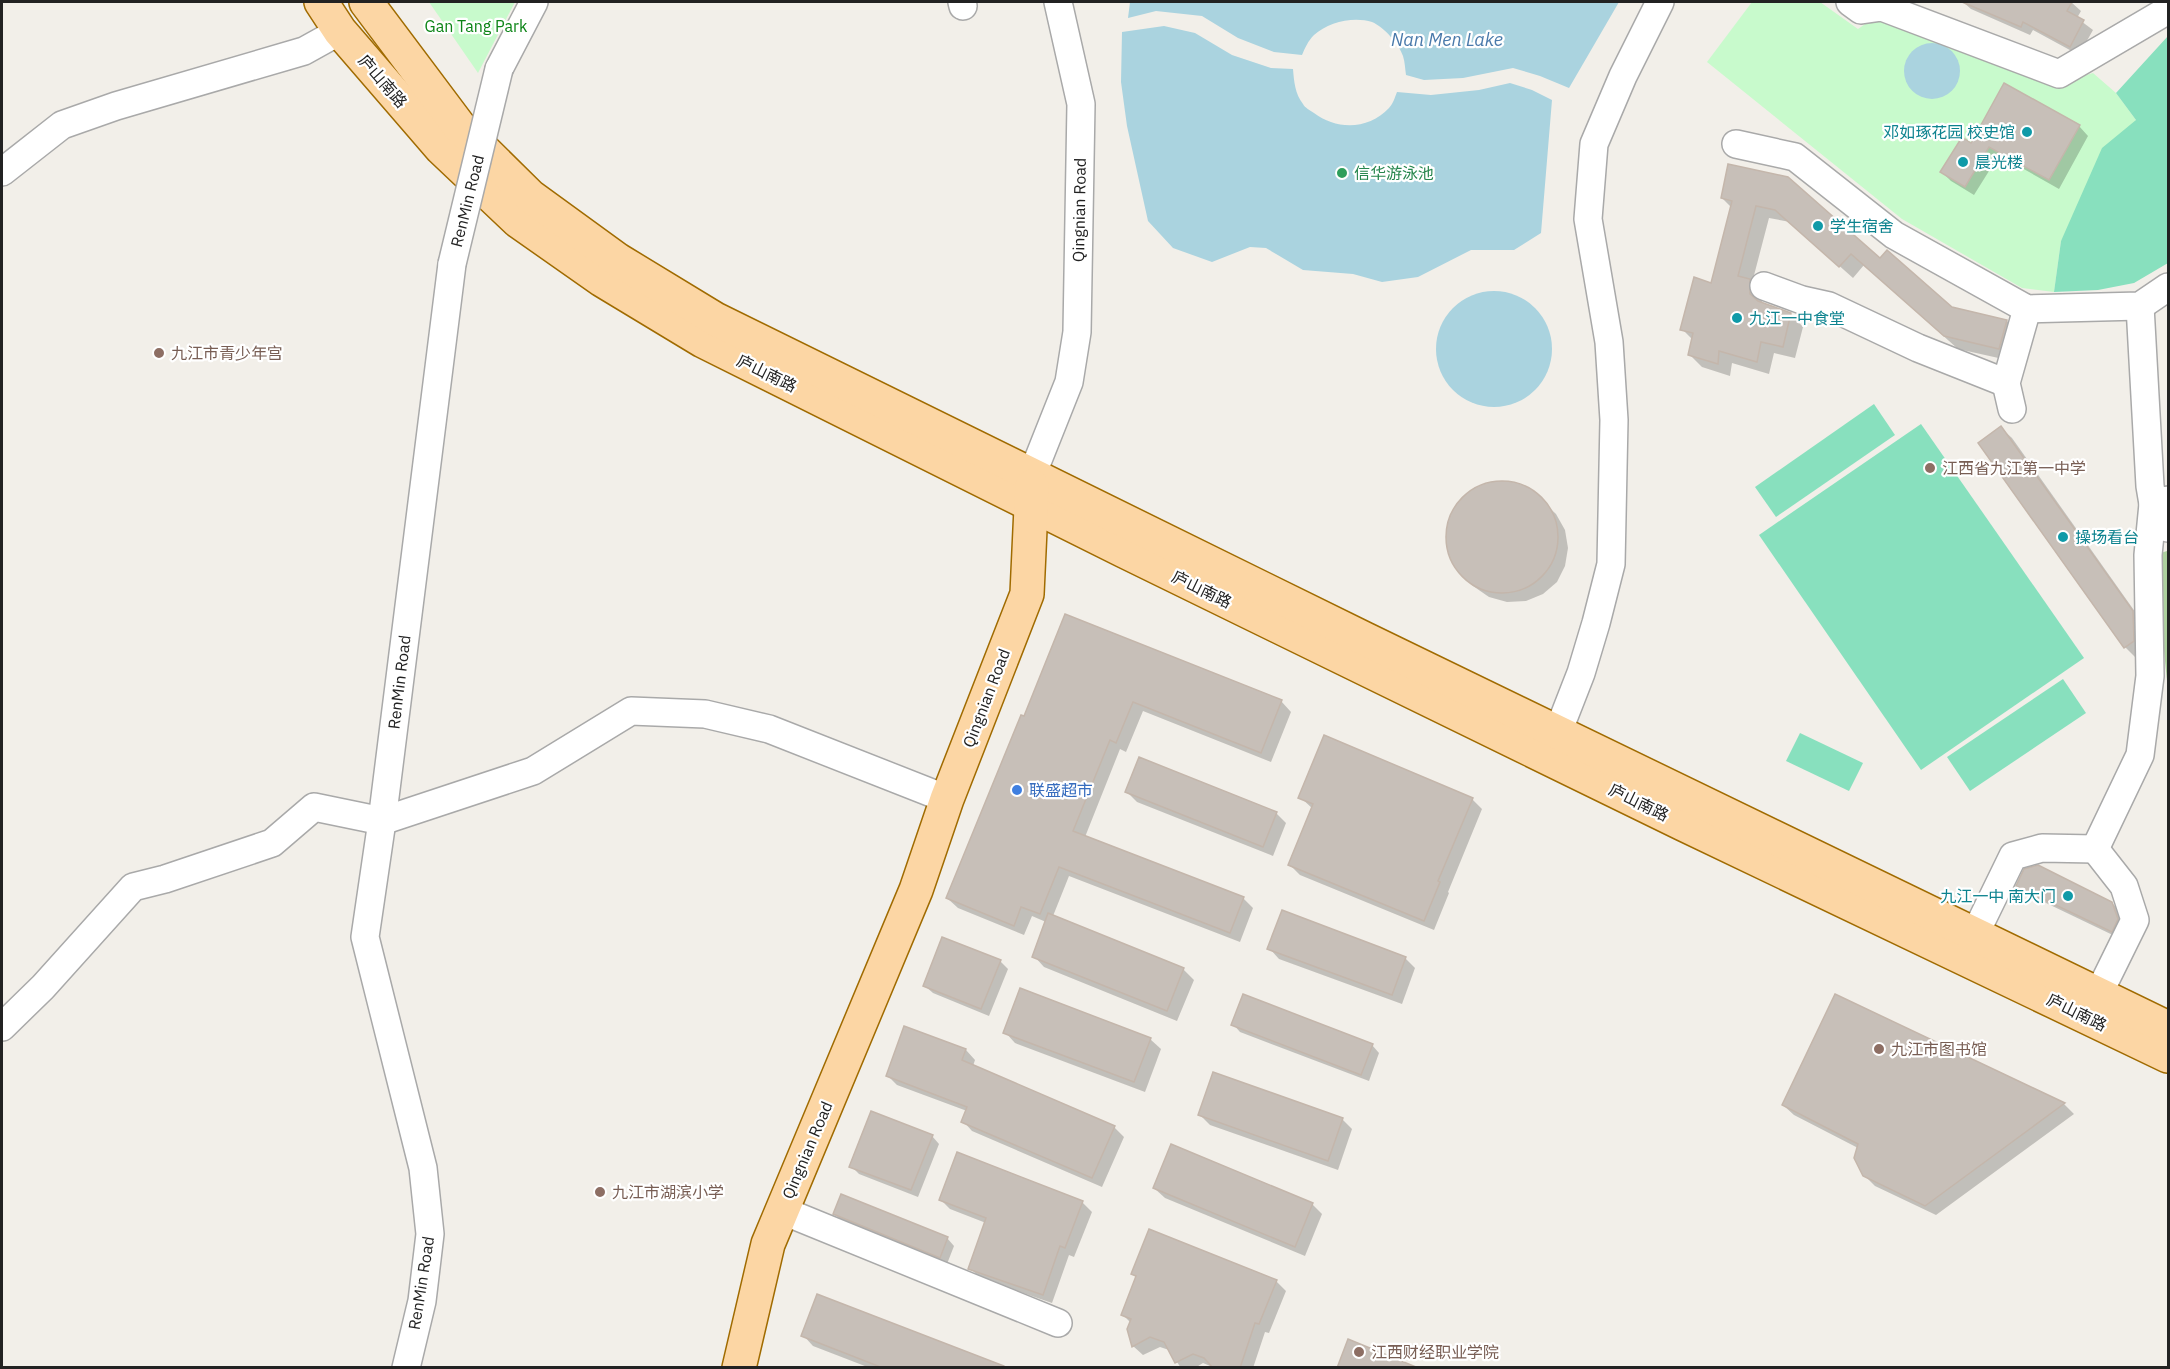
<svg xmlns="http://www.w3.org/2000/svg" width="2170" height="1369" font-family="'IBM Plex Sans','Noto Sans SC',sans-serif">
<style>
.forest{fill:#add19e}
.park{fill:#c8facc}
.pitch{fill:#88e0be}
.water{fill:#aad3df}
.shadow{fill:#0003}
.building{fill:#c7bfb8;stroke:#c4b6ab;stroke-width:1.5}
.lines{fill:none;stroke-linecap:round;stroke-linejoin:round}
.minor-casing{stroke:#a9a9a9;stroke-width:30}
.major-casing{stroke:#a06b00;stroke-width:36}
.minor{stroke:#fff;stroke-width:27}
.major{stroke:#fcd6a4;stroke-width:33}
.minor-bridge-casing{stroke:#a9a9a9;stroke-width:30;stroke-linecap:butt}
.minor-bridge{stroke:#fff;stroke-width:27}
.culture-dot{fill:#0f9aa8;stroke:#fff;stroke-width:2}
.leisure-dot{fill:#2e9e5b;stroke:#fff;stroke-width:2}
.education-dot{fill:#8d6e63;stroke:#fff;stroke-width:2}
.shop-dot{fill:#3f7fe0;stroke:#fff;stroke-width:2}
.labels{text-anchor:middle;stroke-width:4.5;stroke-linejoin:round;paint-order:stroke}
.park-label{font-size:16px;fill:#0c8416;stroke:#fff}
.street-label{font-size:16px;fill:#222;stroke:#fff}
.culture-label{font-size:16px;fill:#0d838f;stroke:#fff;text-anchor:start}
.leisure-label{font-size:16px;fill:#27864d;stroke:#fff;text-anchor:start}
.education-label{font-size:16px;fill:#785e54;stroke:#fff;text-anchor:start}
.shop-label{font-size:16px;fill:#366cbe;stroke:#fff;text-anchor:start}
.water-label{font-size:18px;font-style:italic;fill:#4a7aab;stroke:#fff}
</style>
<rect width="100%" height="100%" fill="#f2efe9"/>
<polygon class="forest" points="2167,551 2168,553 2168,690 2154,555"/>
<g class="park">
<polygon points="429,2 515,2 478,73"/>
<polygon points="1752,2 1820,2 1858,29 1881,13 2052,85 2093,73 2116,93 2136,120 2061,241 2054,292 2022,288 1902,219 1707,62"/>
</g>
<g class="pitch">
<polygon points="2168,36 2168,263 2134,283 2098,290 2054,292 2061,241 2102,148 2136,120 2116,93"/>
<polygon points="1874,404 1895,435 1776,517 1755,487"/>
<polygon points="1921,424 2084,658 1921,770 1759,535"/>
<polygon points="2063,679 2086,713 1970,791 1947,757"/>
<polygon points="1800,733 1863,763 1849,791 1786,761"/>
</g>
<g class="water">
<path d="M 1130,2 L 1619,2 L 1569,88 L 1540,76 L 1513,68 L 1463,78 L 1424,80 L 1406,75 C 1405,69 1405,62 1403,56 C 1399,44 1384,27 1372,22 C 1354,16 1328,22 1314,35 C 1308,41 1305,48 1302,55 L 1274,52 L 1238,38 L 1202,16 L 1156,11 L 1128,18 Z"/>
<path d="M 1164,26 L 1195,33 L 1232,55 L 1271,68 L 1293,69 C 1294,81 1295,94 1303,104 C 1305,108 1310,110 1314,113 C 1336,130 1369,130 1389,108 C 1393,104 1395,97 1397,92 L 1431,95 L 1479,90 L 1510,83 L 1532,90 L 1552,100 L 1541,233 L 1514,250 L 1471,250 L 1418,277 L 1382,282 L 1353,274 L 1303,270 L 1266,248 L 1250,247 L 1212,262 L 1173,248 L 1148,221 L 1127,126 L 1121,82 L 1122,32 Z"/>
<circle cx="1932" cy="71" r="28"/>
<circle cx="1494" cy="349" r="58"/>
</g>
<g class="shadow">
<polygon points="1963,2 2071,2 2081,11 2077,18 2093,30 2079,55 2033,30 2030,35 1971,9"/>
<polygon points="2079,126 2088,136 2059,189 1999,155 1974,195 1951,181 1942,172 1971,145"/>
<polygon points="1729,166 1880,260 1951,308 2007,321 2019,334 2012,361 1958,349 1864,265 1853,278 1790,222 1769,218 1752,283 1762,294 1762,304 1791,314 1803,327 1795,358 1774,353 1769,374 1732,363 1730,376 1702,367 1690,355 1693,340 1682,329 1712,285 1732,208 1722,198"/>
<polygon points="2001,428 2012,438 2143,623 2143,652 2135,657 2125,647"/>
<polygon points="1499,482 1516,484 1532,491 1556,514 1565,530 1568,548 1565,566 1557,582 1543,594 1526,601 1507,602 1489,597 1473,586 1462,575 1452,560 1447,542 1449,525 1455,508 1467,495 1482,486"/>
<polygon points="1066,616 1281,701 1291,712 1271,762 1143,711 1126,752 1120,749 1085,837 1243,898 1253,908 1240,942 1069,876 1053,916 1183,969 1194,980 1177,1021 1044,967 1034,956 1046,922 1032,916 1024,935 958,908 947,898 1025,718"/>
<polygon points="1127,792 1276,813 1286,823 1273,856 1137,802"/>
<polygon points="1300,797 1472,799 1482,809 1448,892 1449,893 1434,930 1300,875 1290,865 1313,809"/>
<polygon points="2018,885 2112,903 2120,911 2125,927 2119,938 2025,893"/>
<polygon points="1269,948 1405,958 1415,968 1402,1004 1279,959"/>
<polygon points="1000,961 1008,969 989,1016 933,993 925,986"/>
<polygon points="1836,996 2064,1104 2074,1114 1936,1215 1875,1186 1864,1175 1858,1148 1794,1115 1783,1105"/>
<polygon points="1233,1024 1372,1045 1379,1053 1369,1081 1240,1032"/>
<polygon points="1005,1032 1150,1039 1161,1049 1145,1092 1015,1043"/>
<polygon points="966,1050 975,1060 973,1066 1114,1127 1124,1137 1102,1187 972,1131 963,1121 967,1111 897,1085 887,1075"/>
<polygon points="1199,1114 1342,1119 1352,1129 1338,1170 1210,1125"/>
<polygon points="932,1136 939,1144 918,1197 859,1174 851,1166"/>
<polygon points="1154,1188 1312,1204 1322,1214 1305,1256 1165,1198"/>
<polygon points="940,1199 1082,1202 1092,1212 1074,1257 1069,1255 1052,1303 980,1278 970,1268 986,1223 950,1209"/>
<polygon points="835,1214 947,1238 954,1246 947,1264 842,1221"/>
<polygon points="1133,1273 1276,1281 1286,1291 1269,1333 1265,1332 1253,1368 1215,1368 1203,1363 1195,1368 1181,1368 1169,1350 1160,1347 1143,1355 1133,1346 1131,1323 1123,1315 1137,1277"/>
<polygon points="803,1335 987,1368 870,1368 813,1346"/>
</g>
<g class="building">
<polygon points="1962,2 2072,2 2067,11 2084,20 2070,47 2023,22 2021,27"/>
<polygon points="2004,83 2080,125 2049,180 1989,147 1965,187 1940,172 1962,137 1971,143"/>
<polygon points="1728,164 1788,177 1880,258 1887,250 1952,307 2007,320 1999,349 1944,336 1851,254 1839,267 1775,210 1756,206 1738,276 1750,279 1750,294 1758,301 1791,313 1783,347 1761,342 1757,362 1719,351 1718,364 1688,355 1693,333 1680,330 1694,277 1711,283 1732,201 1721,198"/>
<polygon points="2001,426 2133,611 2134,641 2124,648 1978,443"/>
<circle cx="1502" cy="537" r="56"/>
<polygon points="1065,614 1282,700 1261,753 1133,702 1116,743 1110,740 1073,831 1244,897 1230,933 1059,867 1040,914 1021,907 1014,926 946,898 1021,715 1024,716"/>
<polygon points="1324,735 1473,798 1438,881 1440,882 1424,921 1288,865 1313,804 1298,798"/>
<polygon points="1139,757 1277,812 1263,847 1125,792"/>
<polygon points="2038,865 2112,902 2118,919 2112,932 2016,886 2024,869"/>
<polygon points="1282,910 1406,957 1392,995 1267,949"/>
<polygon points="1048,913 1184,968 1167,1011 1032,957"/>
<polygon points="942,937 1001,960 981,1009 923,986"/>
<polygon points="1020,988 1151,1038 1134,1082 1003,1033"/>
<polygon points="1243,994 1373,1044 1361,1075 1231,1025"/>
<polygon points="1835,994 2065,1103 1925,1206 1863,1176 1854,1158 1858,1144 1782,1105"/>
<polygon points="904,1026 966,1049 962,1060 1115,1126 1092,1178 961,1122 967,1107 886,1076"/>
<polygon points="1213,1072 1343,1118 1328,1161 1198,1115"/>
<polygon points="871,1111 933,1135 911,1190 849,1167"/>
<polygon points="1171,1144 1313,1203 1295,1247 1153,1188"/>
<polygon points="957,1152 1083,1201 1065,1248 1060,1246 1043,1295 968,1269 986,1218 939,1200"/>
<polygon points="841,1194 948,1237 940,1258 833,1214"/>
<polygon points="1149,1229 1277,1280 1259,1324 1255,1323 1240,1368 1213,1368 1204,1358 1193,1354 1175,1363 1164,1342 1150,1337 1132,1347 1127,1329 1131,1319 1121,1315 1136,1276 1131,1274"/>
<polygon points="817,1294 1004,1366 1004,1368 883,1368 801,1336"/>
<polygon points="1348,1339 1416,1367 1416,1368 1337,1368"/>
</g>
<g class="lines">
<g class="minor-casing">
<g id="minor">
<polyline points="962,2 963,6"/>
<polyline points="1850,2 1861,10 1882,7 2059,74 2168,10"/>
<polyline points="499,69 534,2"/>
<polyline points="1736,144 1795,157 1894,235 2027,309 2140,306 2168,287"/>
<polyline points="2,172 62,125 116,106 304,51 340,31"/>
<polyline points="1764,286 1802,300 1829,306 1918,348 2006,383"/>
<polyline points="2140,306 2150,486 2153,504 2168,500"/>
<polyline points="2012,409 2006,383 2027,309"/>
<polyline points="1032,475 1069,382 1077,332 1081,104 1058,2"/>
<polyline points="1558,732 1581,673 1596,623 1611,564 1614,420 1609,342 1588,219 1594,144 1623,76 1660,2"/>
<polyline points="2095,849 2140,755 2150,676 2148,555 2153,504 2168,528"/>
<polyline points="2095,849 2124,886 2135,920 2099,993"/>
<polyline points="1975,934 2013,856 2042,848 2095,849"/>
<polyline points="2,1027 43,987 133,887 165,879 272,843 314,807 382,821 533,771 631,711 705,714 769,729 947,799"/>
<polyline points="781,1210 1058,1323"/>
<polyline points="406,1368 422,1301 430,1234 423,1168 365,937 382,821 452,264"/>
</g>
</g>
<g class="major-casing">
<g id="major">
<polyline points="321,2 340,31 441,148 518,221 602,280 703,341 1124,551 1683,824 2168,1056"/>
<polyline points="366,2 459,126 530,196 618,260 715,319 1365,639 2168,1028"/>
<polyline points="739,1368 768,1244 916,890 947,799 1027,594 1032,486"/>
</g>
</g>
<use href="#minor" class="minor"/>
<use href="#major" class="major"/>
<g class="minor-bridge-casing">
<polyline id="minor-bridge" points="452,264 499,69"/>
</g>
<use href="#minor-bridge" class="minor-bridge"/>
</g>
<g class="culture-dot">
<circle cx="2027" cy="132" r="6"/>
<circle cx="1963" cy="162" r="6"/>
<circle cx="1818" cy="226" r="6"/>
<circle cx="1737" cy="318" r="6"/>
<circle cx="2063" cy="537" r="6"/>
<circle cx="2068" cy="896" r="6"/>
</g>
<circle class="leisure-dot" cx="1342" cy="173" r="6"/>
<g class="education-dot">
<circle cx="159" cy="353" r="6"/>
<circle cx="1930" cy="468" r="6"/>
<circle cx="1879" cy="1049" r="6"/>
<circle cx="600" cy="1192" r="6"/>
<circle cx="1359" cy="1352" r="6"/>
</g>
<circle class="shop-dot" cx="1017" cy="790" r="6"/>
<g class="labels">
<g class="park-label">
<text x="476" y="32">Gan Tang Park</text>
</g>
<g class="street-label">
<text transform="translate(383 81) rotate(49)" y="6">庐山南路</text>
<text transform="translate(467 201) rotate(-76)" y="6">RenMin Road</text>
<text transform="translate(1079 210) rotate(-89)" y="6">Qingnian Road</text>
<text transform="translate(767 373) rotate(26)" y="6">庐山南路</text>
<text transform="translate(1202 589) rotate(26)" y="6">庐山南路</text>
<text transform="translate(399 682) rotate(-83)" y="6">RenMin Road</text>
<text transform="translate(986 698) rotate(-69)" y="6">Qingnian Road</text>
<text transform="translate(1639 802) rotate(26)" y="6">庐山南路</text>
<text transform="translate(2077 1012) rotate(26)" y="6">庐山南路</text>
<text transform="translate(807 1150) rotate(-67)" y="6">Qingnian Road</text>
<text transform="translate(421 1283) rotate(-81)" y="6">RenMin Road</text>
</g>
<g class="culture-label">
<text x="2015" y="138" text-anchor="end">邓如琢花园 校史馆</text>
<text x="1975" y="168">晨光楼</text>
<text x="1830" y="232">学生宿舍</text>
<text x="1749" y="324">九江一中食堂</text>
<text x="2075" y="543">操场看台</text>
<text x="2056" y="902" text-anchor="end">九江一中 南大门</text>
</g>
<g class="leisure-label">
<text x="1354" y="179">信华游泳池</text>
</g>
<g class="education-label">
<text x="171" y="359">九江市青少年宫</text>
<text x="1942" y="474">江西省九江第一中学</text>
<text x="1891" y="1055">九江市图书馆</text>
<text x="612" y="1198">九江市湖滨小学</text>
<text x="1371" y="1358">江西财经职业学院</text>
</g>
<g class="shop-label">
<text x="1029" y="796">联盛超市</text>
</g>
<g class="water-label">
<text x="1447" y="46">Nan Men Lake</text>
</g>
</g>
<rect width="2170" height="1369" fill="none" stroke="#222222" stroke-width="6"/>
</svg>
